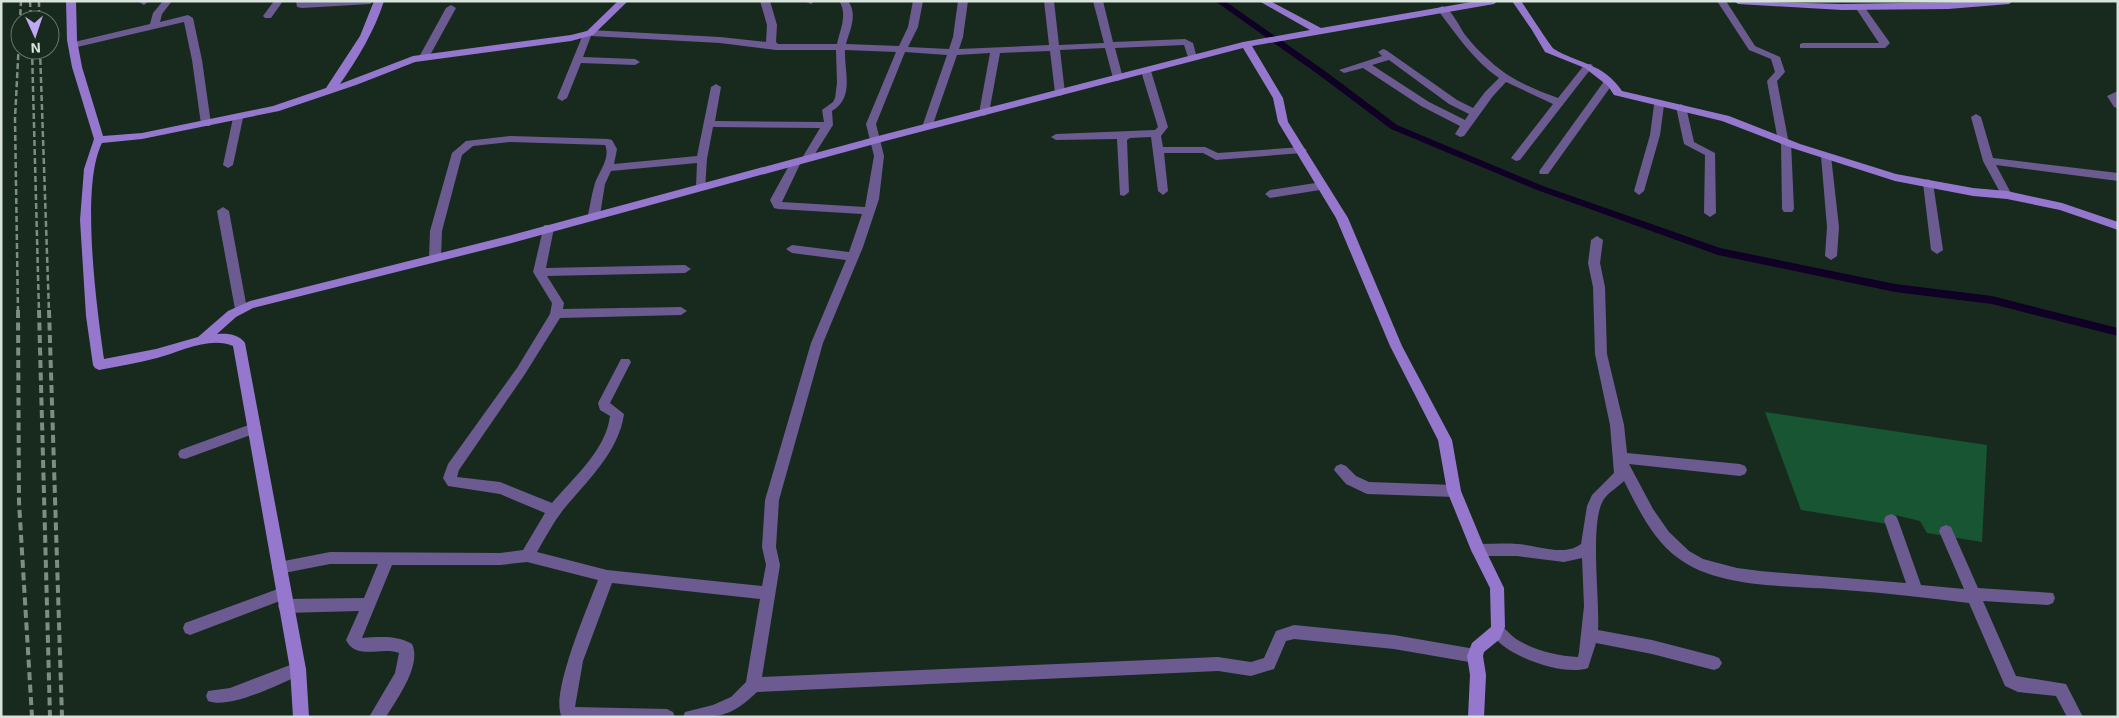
<svg xmlns="http://www.w3.org/2000/svg" width="2119" height="718" font-family="'Exo 2',sans-serif">
<style>
.green{fill:#185532}
.lines{fill:none;stroke-linecap:round;stroke-linejoin:round}
.canal{fill:#100026;fill-rule:evenodd}
.street{fill:#6c5b90;fill-rule:evenodd}
.secondary{fill:#9578ce;fill-rule:evenodd}
.rail-far1{stroke:#7e8d82;stroke-width:2.5;stroke-dasharray:6 3;stroke-linecap:butt}
.rail{stroke:#7e8d82;stroke-width:4;stroke-dasharray:8 4.5;stroke-linecap:butt}
</style>
<rect width="100%" height="100%" fill="#182a1e"/>
<polygon class="green" points="1765,412 1987,445 1982,542 1927,533 1920,521 1895,515 1894,525 1801,510"/>
<g class="lines">
<polygon class="canal" points="1215,1 1225,1 1325,71 1397,125 1543,186 1720,248 1895,284 1992,296 2118,328 2118,336 1992,304 1895,292 1718,255 1537,190 1391,129 1319,75"/>
<g class="street">
<polygon points="149,1 144,5 139,2 140,1"/>
<polygon points="163,1 172,1 162,14 160,22 188,15 193,18 202,60 211,124 210,126 202,126 201,124 192,60 184,22 73,48 68,45 70,43 150,24 153,13"/>
<polygon points="274,1 283,1 271,18 265,18 263,16"/>
<polygon points="296,1 305,2 374,1 370,4 302,8 297,7"/>
<path d="M 760,1 L 770,1 L 777,25 L 776,42 L 778,44 L 837,44 C 840,30 848,14 839,1 L 848,1 C 858,14 850,30 846,44 L 899,46 L 908,27 L 913,1 L 923,1 L 918,27 L 908,47 L 949,49 L 953,37 L 958,1 L 968,1 L 963,37 L 959,49 L 1049,45 L 1044,1 L 1054,1 L 1059,45 L 1104,43 L 1093,1 L 1103,1 L 1113,42 L 1185,39 L 1193,43 L 1197,58 L 1195,60 L 1189,60 L 1184,45 L 1115,48 L 1123,78 L 1118,81 L 1113,78 L 1105,48 L 1060,50 L 1065,93 L 1060,96 L 1055,93 L 1050,51 L 1000,53 L 989,113 L 984,116 L 979,113 L 990,53 L 957,55 L 932,127 L 927,130 L 922,127 L 947,55 L 905,52 L 876,124 L 884,156 L 879,199 L 863,247 L 823,343 L 779,500 L 776,547 L 780,565 L 762,677 L 1218,657 L 1251,662 L 1264,658 L 1276,631 L 1294,625 L 1394,635 L 1475,649 L 1480,651 L 1483,656 L 1480,661 L 1475,663 L 1394,649 L 1294,639 L 1286,641 L 1274,669 L 1251,676 L 1218,671 L 757,692 C 730,718 719,717 683,717 L 685,712 L 713,705 L 731,697 L 746,682 L 760,599 L 612,583 L 583,661 L 575,707 L 667,709 L 673,712 L 675,717 L 562,717 C 549,696 589,604 598,580 L 527,562 L 500,565 L 392,565 L 362,638 C 381,637 396,635 412,644 C 422,665 397,699 386,717 L 369,717 L 395,673 L 399,653 C 382,646 356,661 346,640 L 359,611 L 285,613 L 280,611 L 278,606 L 280,601 L 285,599 L 364,598 L 378,564 L 330,564 L 279,574 L 274,572 L 272,568 L 274,564 L 279,562 L 330,552 L 500,553 L 523,550 L 545,513 L 500,494 L 448,486 L 443,478 L 448,464 L 517,368 L 550,314 L 552,303 L 533,272 L 544,225 L 552,225 L 554,228 L 546,268 L 685,265 L 691,269 L 685,273 L 547,276 L 564,303 L 563,309 L 681,307 L 687,311 L 681,315 L 560,318 L 525,374 L 459,470 L 457,477 L 500,482 L 552,503 C 573,478 606,450 610,416 L 600,410 L 598,403 L 621,359 L 629,359 L 631,362 L 610,403 L 624,414 C 619,452 586,482 563,510 C 553,523 545,538 537,552 L 607,570 L 762,586 L 766,565 L 762,547 L 765,500 L 811,343 L 846,260 L 792,253 L 786,249 L 792,245 L 849,252 L 862,214 L 778,209 L 774,208 L 770,200 L 791,162 L 796,159 L 801,162 L 782,202 L 865,207 L 874,156 L 866,124 L 896,52 L 845,50 C 844,72 855,97 832,111 L 833,125 L 811,160 L 807,161 L 802,158 L 820,128 L 713,127 L 707,159 L 705,189 L 701,190 L 696,186 L 697,163 L 611,171 L 605,184 L 600,215 L 594,219 L 588,215 C 590,205 592,193 595,183 C 599,172 611,157 605,145 L 511,142 L 473,146 L 462,155 L 442,231 L 441,258 L 435,262 L 429,258 L 430,231 L 452,153 L 466,141 L 511,136 L 608,139 L 612,140 L 617,149 L 614,164 L 697,156 L 711,87 L 716,84 L 721,87 L 715,121 L 824,122 L 822,110 L 833,102 L 835,98 L 837,83 L 836,50 L 776,50 L 720,43 L 591,36 L 583,57 L 635,59 L 640,62 L 635,65 L 581,63 L 567,98 L 562,101 L 557,98 L 584,32 L 590,30 L 720,37 L 766,42 L 767,25 Z"/>
<polygon points="804,1 815,1 811,4"/>
<polygon points="1717,1 1726,1 1755,46 1780,57 1785,72 1777,81 1788,139 1791,142 1794,209 1792,212 1784,212 1782,209 1781,144 1778,141 1767,81 1775,72 1771,59 1749,50"/>
<polygon points="1860,4 1863,5 1890,43 1885,48 1800,48 1800,44 1803,43 1879,43 1855,7"/>
<polygon points="451,5 456,8 429,57 427,59 421,59 419,57 446,8"/>
<path d="M 1442,6 C 1453,10 1459,27 1466,36 C 1473,45 1481,53 1490,61 C 1509,79 1533,89 1558,98 L 1585,64 L 1591,64 L 1593,66 L 1520,160 L 1516,161 L 1511,158 L 1553,104 L 1506,82 L 1493,96 L 1464,136 L 1460,137 L 1455,134 L 1460,126 L 1421,106 L 1363,68 L 1344,73 L 1339,70 L 1382,56 L 1378,52 L 1383,49 L 1386,50 L 1457,100 L 1473,108 L 1485,92 L 1499,78 C 1473,60 1456,34 1437,9 ZM 1389,60 L 1449,104 L 1469,114 L 1465,120 L 1429,102 L 1372,65 Z"/>
<polygon points="1146,68 1151,71 1168,127 1161,136 1163,147 1205,147 1218,153 1302,147 1307,150 1302,153 1216,160 1203,153 1164,153 1168,191 1163,195 1158,191 1151,137 1130,138 1127,140 1129,192 1124,196 1120,195 1117,139 1056,140 1051,137 1056,134 1155,130 1158,127 1141,71"/>
<polygon points="1609,79 1614,82 1548,174 1540,174 1539,172 1540,170 1605,80"/>
<polygon points="2118,91 2118,108 2114,107 2107,96"/>
<polygon points="1659,102 1664,105 1660,135 1644,191 1639,195 1634,191 1650,135 1654,105"/>
<polygon points="1681,104 1686,107 1694,142 1715,153 1716,213 1710,217 1704,213 1705,155 1684,144 1676,107"/>
<polygon points="1976,114 1981,117 1993,158 2118,173 2118,181 1996,165 2012,195 2011,198 2003,198 1983,161 1971,117"/>
<polygon points="238,115 243,118 233,165 228,168 223,165 233,118"/>
<polygon points="1826,153 1831,156 1839,227 1837,256 1831,260 1825,256 1827,227 1821,156"/>
<polygon points="1928,179 1933,183 1943,250 1937,254 1931,250 1923,183"/>
<polygon points="1322,182 1326,183 1327,186 1326,189 1270,198 1265,194 1270,190"/>
<polygon points="223,207 229,211 247,309 241,313 235,309 217,211"/>
<path d="M 1597,236 L 1603,240 L 1600,263 L 1605,287 L 1607,354 L 1624,425 L 1627,453 L 1740,464 L 1745,466 L 1747,470 L 1745,474 L 1740,476 L 1629,464 L 1653,509 L 1669,532 L 1689,551 L 1703,559 L 1737,568 L 1760,571 L 1906,583 L 1884,520 L 1886,516 L 1891,514 L 1896,516 L 1898,520 L 1921,585 L 1964,589 L 1939,531 L 1941,527 L 1946,525 L 1951,527 L 1978,588 L 2053,593 L 2055,598 L 2053,603 L 2048,605 L 1983,601 L 2016,676 L 2066,684 L 2083,717 L 2067,717 L 2056,696 L 2018,692 L 2005,686 L 1969,603 C 1928,598 1886,593 1844,590 C 1794,585 1720,590 1678,558 C 1652,539 1638,508 1624,481 C 1618,487 1609,492 1604,499 C 1589,521 1600,600 1598,630 L 1652,640 L 1714,656 L 1719,658 L 1722,663 L 1719,668 L 1714,670 L 1652,654 L 1596,643 L 1588,668 C 1564,677 1501,655 1490,631 L 1492,626 L 1497,624 C 1505,627 1509,634 1516,639 C 1534,650 1557,656 1578,657 L 1579,652 L 1584,606 L 1582,558 L 1564,562 L 1517,556 L 1478,556 L 1473,554 L 1471,550 L 1473,546 L 1478,544 C 1491,544 1504,543 1517,544 C 1537,545 1564,557 1581,544 L 1587,506 L 1592,495 L 1614,473 L 1610,425 L 1595,354 L 1593,287 L 1588,263 L 1591,240 Z"/>
<polygon points="254,423 259,424 261,428 259,432 185,459 180,458 178,454 180,450"/>
<polygon points="1341,464 1346,466 1356,476 1369,482 1454,485 1459,487 1461,491 1459,495 1454,497 1367,494 1346,484 1334,470 1336,466"/>
<polygon points="283,587 288,588 290,593 288,598 190,635 185,633 183,628 185,623"/>
<path d="M 298,662 L 303,664 L 306,669 L 303,674 C 281,683 230,710 208,701 L 206,696 L 208,691 L 230,688 Z"/>
</g>
<g class="secondary">
<path d="M 66,1 L 76,1 L 77,40 L 82,67 L 103,136 L 142,133 L 273,106 L 326,88 L 360,36 L 374,1 L 384,1 C 374,32 358,58 340,84 L 413,56 L 571,35 L 587,31 L 618,1 L 628,1 L 593,35 L 571,41 L 415,62 L 356,85 L 279,111 L 142,139 L 102,143 C 80,186 97,309 104,359 L 156,349 L 198,337 L 228,311 L 250,301 L 508,236 L 882,135 L 1243,42 L 1310,30 L 1259,1 L 1270,1 L 1321,28 L 1477,1 L 1498,1 L 1494,4 L 1252,46 L 1283,98 L 1288,122 L 1348,218 L 1402,346 L 1452,440 L 1461,491 L 1485,549 L 1504,588 L 1505,627 L 1500,639 L 1484,652 L 1483,656 L 1486,675 L 1484,717 L 1468,717 L 1470,675 L 1467,656 L 1472,643 L 1491,627 L 1490,588 L 1471,550 L 1447,491 L 1438,440 L 1390,346 L 1336,218 L 1278,122 L 1273,98 L 1243,48 L 889,140 L 508,244 L 253,308 L 236,317 L 217,334 C 227,333 239,334 245,343 L 306,669 L 309,717 L 293,717 L 290,669 L 233,346 C 210,336 180,352 157,358 C 138,363 118,366 99,370 L 95,368 L 93,365 L 86,316 L 80,220 L 84,169 L 94,139 L 72,67 L 67,40 Z"/>
<path d="M 1512,1 L 1521,1 C 1526,8 1551,47 1554,49 C 1579,64 1603,63 1622,91 L 1729,116 L 1800,144 L 1896,174 L 1973,188 L 2007,191 L 2062,203 L 2118,222 L 2118,230 L 2060,210 L 2007,199 L 1973,196 L 1895,181 L 1792,148 L 1722,121 L 1614,95 L 1608,86 L 1585,68 L 1545,52 L 1532,30 Z"/>
<polygon points="1734,1 1842,4 2013,1 2009,4 1948,9 1842,10 1738,4"/>
</g>
<g class="rail-far1">
<polyline points="30,1 31,20"/>
<polyline points="39,1 39,20"/>
<polyline points="32,50 39,312"/>
<polyline points="40,50 49,312"/>
<polyline points="18,312 15,119 21,1"/>
</g>
<g class="rail">
<polyline points="18,310 19,502 32,717"/>
<polyline points="39,310 50,717"/>
<polyline points="49,310 62,717"/>
</g>
</g>
<rect width="2119" height="718" fill="none" stroke="#d8e4db" stroke-width="5"/>
<g transform="translate(35 35) rotate(177)"><circle r="24" fill="#182a1e" stroke="#65746a"/>
<path d="M0-4L9 19L0 12L-9 19Z" fill="#c0a8f3"/>
<text y="-8" font-size="14" font-weight="bold" text-anchor="middle" fill="#d8e4db">N</text>
</g>
</svg>
